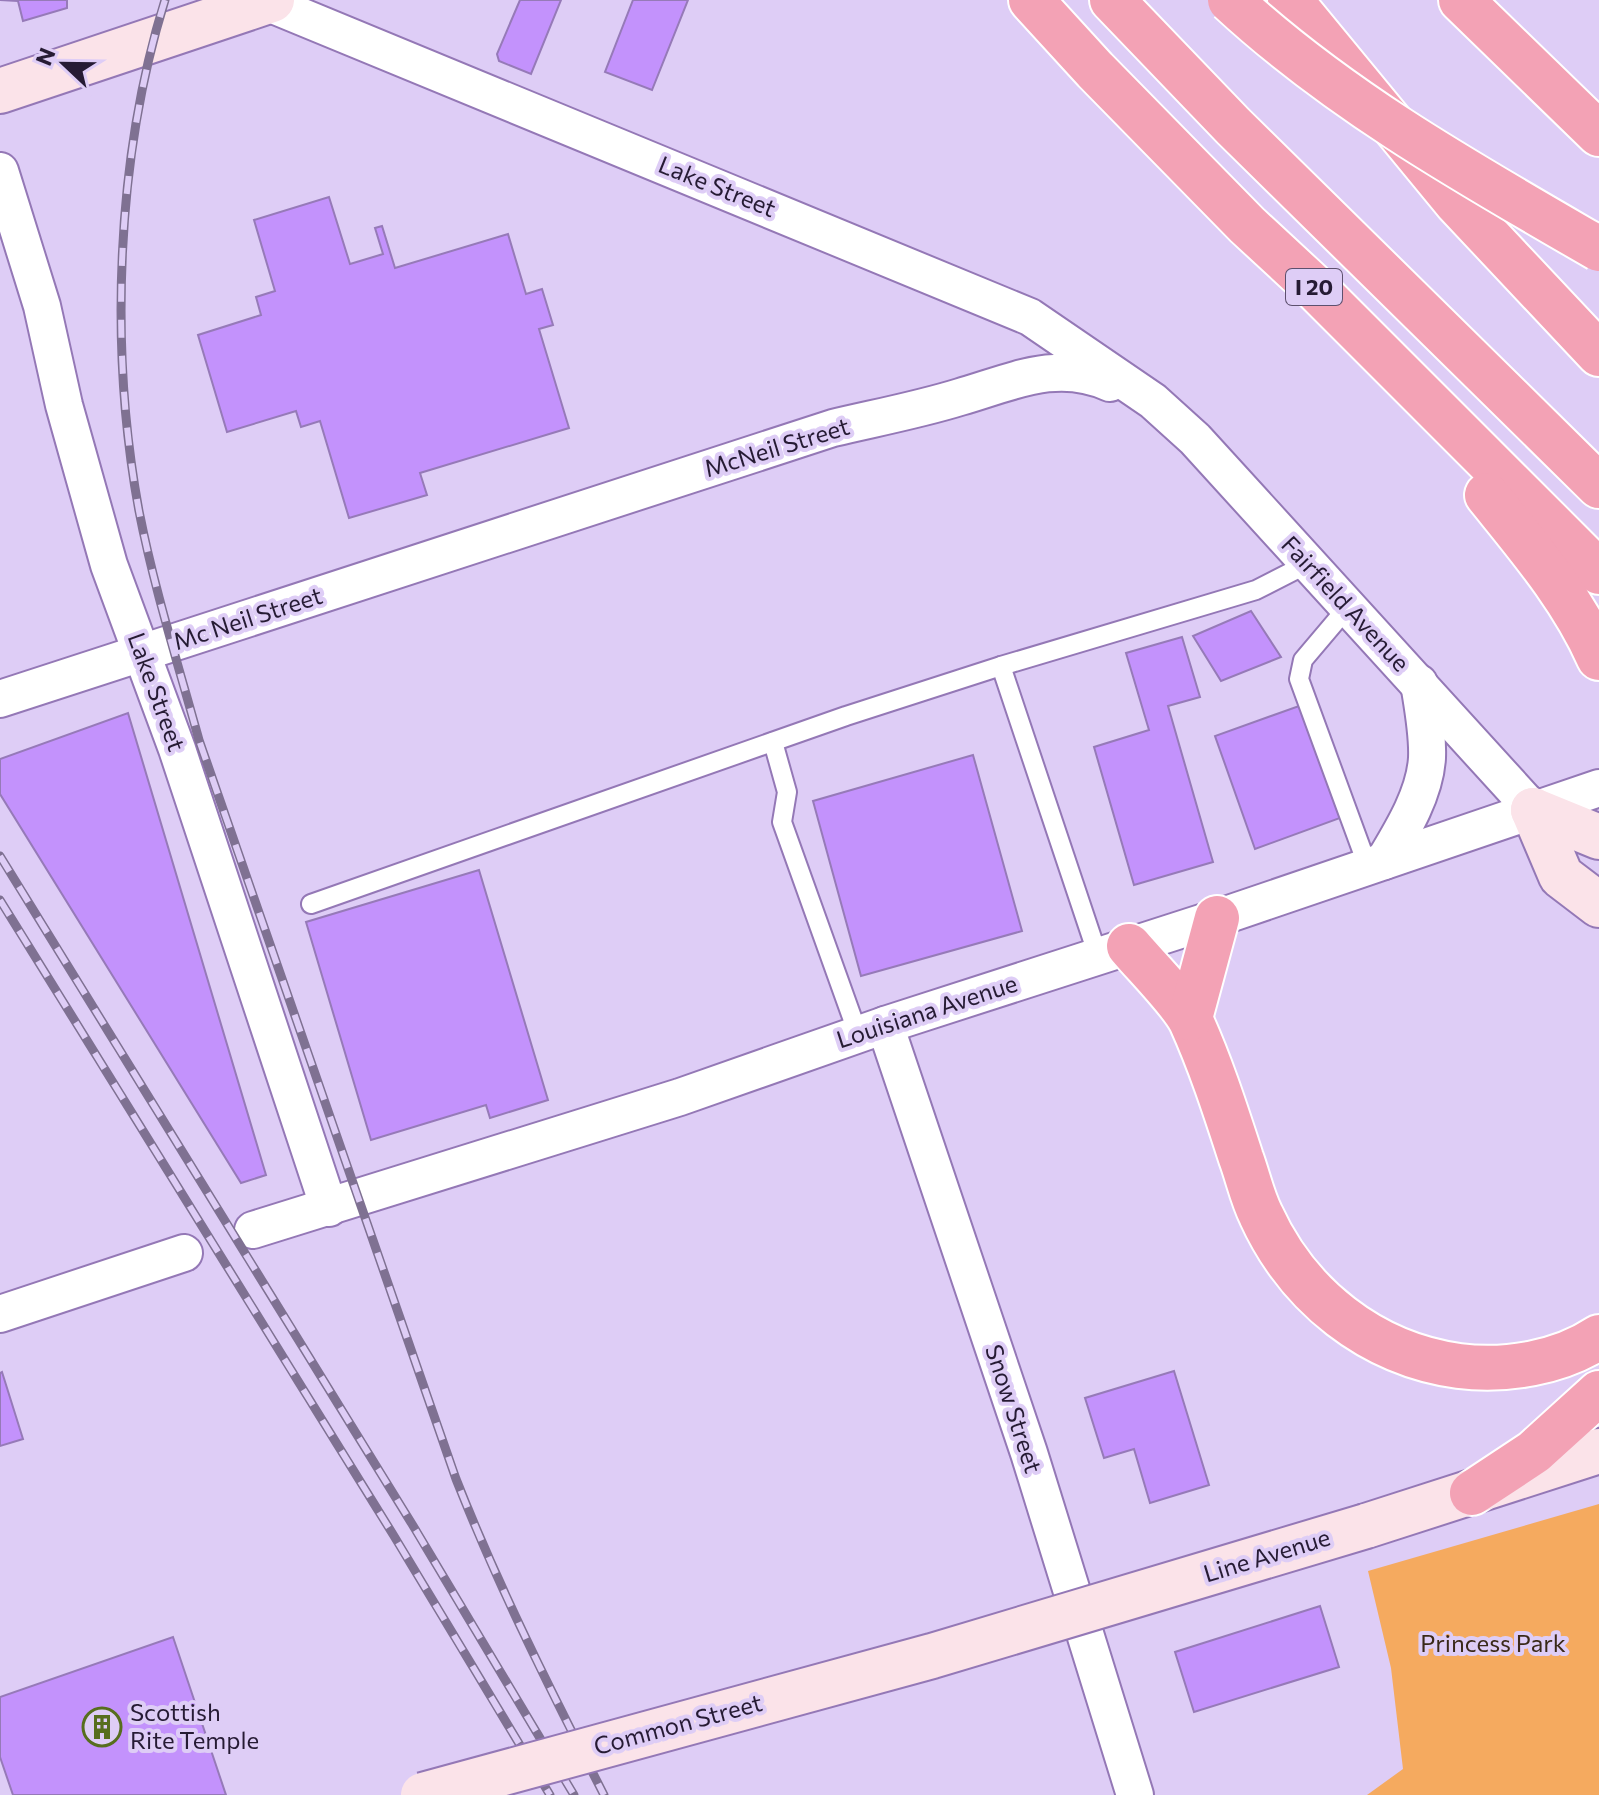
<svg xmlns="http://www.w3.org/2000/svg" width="1599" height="1795" font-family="Commissioner,sans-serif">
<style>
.green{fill:#f5aa5f}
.building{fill:#c392fc;stroke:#967ab8;stroke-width:2}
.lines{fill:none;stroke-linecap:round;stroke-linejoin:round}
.lane-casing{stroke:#9478b6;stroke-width:22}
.street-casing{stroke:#9478b6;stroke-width:40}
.secondary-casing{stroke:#9478b6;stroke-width:48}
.highway-casing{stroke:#fff;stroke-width:48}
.lane{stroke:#fff;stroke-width:18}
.street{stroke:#fff;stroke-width:36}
.secondary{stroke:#fbe3e9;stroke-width:44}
.highway{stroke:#f3a2b5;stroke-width:44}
.rail-casing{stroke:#7f7192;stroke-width:9}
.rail{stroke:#decdf6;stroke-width:6;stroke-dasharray:18;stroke-linecap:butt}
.secondary-bridge-casing{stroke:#9478b6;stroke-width:48;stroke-linecap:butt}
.highway-bridge-casing{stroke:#fff;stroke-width:48;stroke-linecap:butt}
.secondary-bridge{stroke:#fbe3e9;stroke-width:44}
.highway-bridge{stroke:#f3a2b5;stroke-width:44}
.labels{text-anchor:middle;stroke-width:8;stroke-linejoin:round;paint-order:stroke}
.shield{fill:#decdf6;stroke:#5d506e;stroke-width:2}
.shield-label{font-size:22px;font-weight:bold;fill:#261b34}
.street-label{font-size:24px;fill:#261b34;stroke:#decdf6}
.park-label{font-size:24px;fill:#392818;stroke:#decdf6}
.poi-label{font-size:24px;fill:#261b34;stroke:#decdf6;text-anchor:start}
</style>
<rect width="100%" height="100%" fill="#decdf6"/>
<polygon class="green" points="1599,1504 1599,1795 1367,1795 1403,1769 1391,1668 1368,1571"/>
<g class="building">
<polygon points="0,0 67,0 67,8 23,21 18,1"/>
<polygon points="520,0 561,0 531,74 499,61 497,54"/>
<polygon points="633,0 688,0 652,90 605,72"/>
<polygon points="329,197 350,264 383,254 375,228 382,226 395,268 508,234 526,294 542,289 553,325 539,329 569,428 420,473 427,495 349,518 320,421 301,427 296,411 227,432 198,335 261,315 256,297 275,291 254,220"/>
<polygon points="1251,611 1281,657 1221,681 1193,636"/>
<polygon points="1182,637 1200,697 1168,706 1213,862 1134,885 1094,747 1149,730 1126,653"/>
<polygon points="1299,706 1340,818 1255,849 1215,736"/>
<polygon points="128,713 266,1175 241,1183 0,794 0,759"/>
<polygon points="973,755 1022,931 861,976 813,801"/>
<polygon points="479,870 548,1100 490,1118 486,1105 371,1140 306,922"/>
<polygon points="1174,1371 1209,1485 1150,1503 1134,1449 1104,1458 1085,1398"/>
<polygon points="2,1372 23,1439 0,1446 0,1373"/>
<polygon points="1320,1606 1339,1667 1194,1712 1175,1652"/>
<polygon points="173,1637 226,1795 13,1795 0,1757 0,1697"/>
</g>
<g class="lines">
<g class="lane-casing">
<g id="lane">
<polyline points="1347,608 1303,660 1299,679 1368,867"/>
<polyline points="1001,666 1098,956"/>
<polyline points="773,742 787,792 782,822 858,1034"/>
<polyline points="311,904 846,716 1001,666 1256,590 1307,564"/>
</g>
</g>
<g class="street-casing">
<g id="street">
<polyline points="266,2 1030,317 1153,401 1195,439 1533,810"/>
<polyline points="0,171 42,306 64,405 109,565 177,749 329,1208"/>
<path d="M 0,699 L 833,428 C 875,418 918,410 960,397 C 1012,382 1057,359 1110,383"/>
<path d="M 1384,861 C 1402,831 1425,794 1427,758 C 1428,733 1423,708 1419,683"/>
<polyline points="885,1025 1029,1453 1135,1795"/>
<polyline points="253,1230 680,1097 885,1025 1217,918 1599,788"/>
<polyline points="0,1314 184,1253"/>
</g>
</g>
<g class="secondary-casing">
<g id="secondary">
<polyline points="0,91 272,0"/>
<polyline points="1533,810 1561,876 1599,905"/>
<polyline points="1533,810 1599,837"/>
<polyline points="1366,1526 1599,1451"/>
</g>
</g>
<g class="highway-casing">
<g id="highway">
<polyline points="1031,0 1095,70 1247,225 1314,287 1599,572"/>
<polyline points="1112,0 1233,126 1599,486"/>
<polyline points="1290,0 1457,203 1599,354"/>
<polyline points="1461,0 1599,134"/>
<path d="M 1487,495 C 1528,546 1572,597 1599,658"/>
<path d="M 1129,946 C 1145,965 1181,1001 1191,1021 C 1211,1065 1226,1112 1241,1158 C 1248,1177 1252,1197 1261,1215 C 1298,1296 1371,1354 1459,1366 C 1505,1372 1560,1363 1599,1337"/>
<polyline points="1190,1018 1217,918"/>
<polyline points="1472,1493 1534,1452 1599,1393"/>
</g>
</g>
<use href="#lane" class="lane"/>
<use href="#street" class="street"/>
<use href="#secondary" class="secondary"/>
<use href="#highway" class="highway"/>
<g class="rail-casing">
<g id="rail">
<path d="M 165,0 C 116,158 109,348 139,511 C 154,588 178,664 199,740 L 456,1479 C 499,1588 551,1691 604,1795"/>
<polyline points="0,856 412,1524 574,1795"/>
<polyline points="0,900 394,1536 550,1795"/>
</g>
</g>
<use href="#rail" class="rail"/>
<g class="secondary-bridge-casing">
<polyline id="secondary-bridge" points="423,1795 932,1656 1366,1526"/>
</g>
<g class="highway-bridge-casing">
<path id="highway-bridge" d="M 1230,0 C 1339,101 1471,175 1599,249"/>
</g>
<use href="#secondary-bridge" class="secondary-bridge"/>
<use href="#highway-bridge" class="highway-bridge"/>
</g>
<defs>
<g id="building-ring" transform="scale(2)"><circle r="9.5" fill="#decdf6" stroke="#576e1e" stroke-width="1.5"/><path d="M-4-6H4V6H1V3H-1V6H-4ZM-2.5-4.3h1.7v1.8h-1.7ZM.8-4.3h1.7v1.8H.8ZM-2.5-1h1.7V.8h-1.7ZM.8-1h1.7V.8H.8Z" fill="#576e1e"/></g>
</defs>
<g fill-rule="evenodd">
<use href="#building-ring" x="102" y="1727"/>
</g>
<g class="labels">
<rect class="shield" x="1286" y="269" width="56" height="36" rx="6"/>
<g class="shield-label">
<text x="1314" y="295">I 20</text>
</g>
<g class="street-label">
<text transform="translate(717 187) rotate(22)" y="8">Lake Street</text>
<text transform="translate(777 448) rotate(-17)" y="8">McNeil Street</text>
<text transform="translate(1345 604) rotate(47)" y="8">Fairfield Avenue</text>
<text transform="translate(248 619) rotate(-18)" y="8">Mc Neil Street</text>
<text transform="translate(156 692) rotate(70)" y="8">Lake Street</text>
<text transform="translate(927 1012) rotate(-18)" y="8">Louisiana Avenue</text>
<text transform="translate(1013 1409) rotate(72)" y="8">Snow Street</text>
<text transform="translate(1267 1556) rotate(-17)" y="8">Line Avenue</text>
<text transform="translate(678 1725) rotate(-15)" y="8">Common Street</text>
</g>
<g class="park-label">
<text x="1493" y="1652">Princess Park</text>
</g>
<g class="poi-label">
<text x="130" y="1721">Scottish<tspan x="130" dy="28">Rite Temple</tspan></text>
</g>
</g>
<g transform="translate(64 64) rotate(292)" stroke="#decdf6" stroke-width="6" paint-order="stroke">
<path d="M0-6L14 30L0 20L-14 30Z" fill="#261b34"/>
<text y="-12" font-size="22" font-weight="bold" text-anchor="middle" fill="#261b34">N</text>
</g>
</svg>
